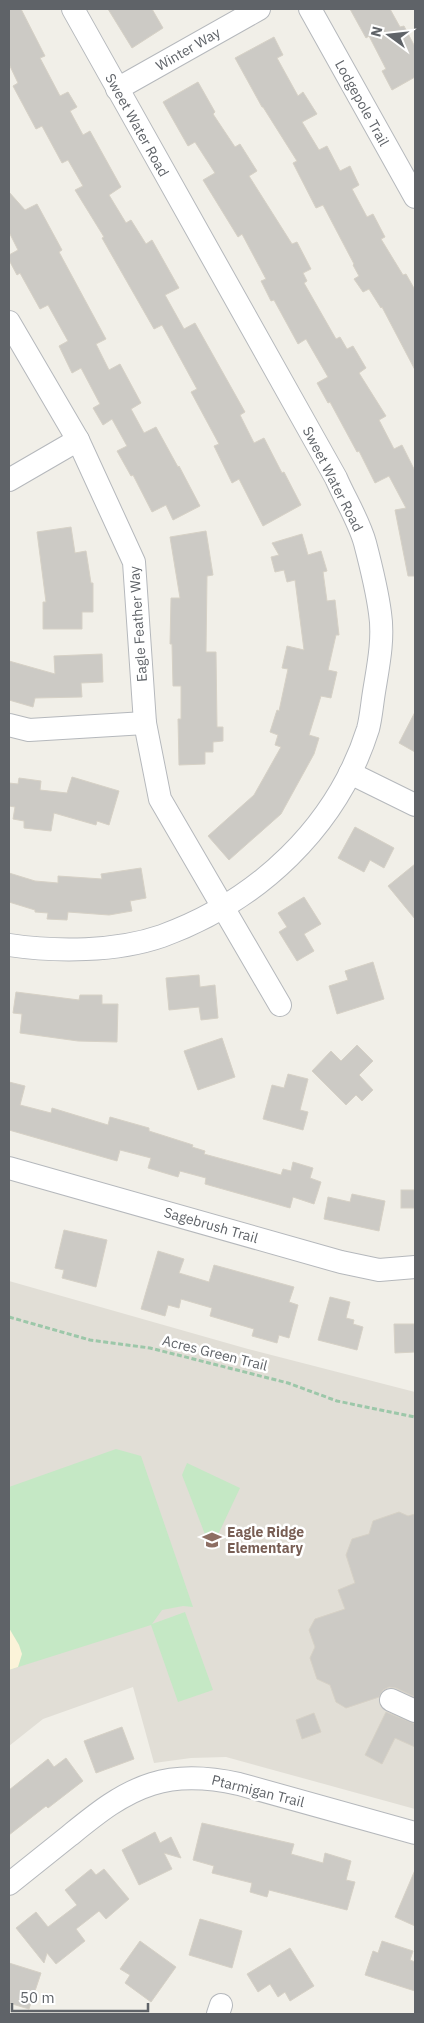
<svg xmlns="http://www.w3.org/2000/svg" width="424" height="2023" font-family="'IBM Plex Sans',sans-serif">
<style>
.education{fill:#e1ded6}
.green{fill:#c5e8c5}
.sand{fill:#fbf3d9}
.building{fill:#cccac5;stroke:#d6d1c6}
.lines{fill:none;stroke-linecap:round;stroke-linejoin:round}
.minor-casing{stroke:#b5b8bc;stroke-width:24}
.path{stroke:#9cc7a9;stroke-width:3;stroke-dasharray:5 2.5;stroke-linecap:butt}
.minor{stroke:#fff;stroke-width:22}
.labels{text-anchor:middle;stroke-width:5;stroke-linejoin:round;paint-order:stroke}
.street-label{font-size:14px;fill:#5f6368;stroke:#fff}
.education-label{font-size:14px;font-weight:bold;fill:#785e54;stroke:#fff;text-anchor:start}
</style>
<rect width="100%" height="100%" fill="#f1efe8"/>
<polygon class="education" points="9,1281 248,1349 415,1392 415,1809 226,1757 191,1758 154,1763 133,1687 43,1719 9,1746"/>
<g class="green">
<polygon points="116,1449 141,1456 193,1607 183,1606 162,1610 152,1624 185,1612 213,1690 178,1702 151,1625 9,1670 9,1487"/>
<polygon points="187,1463 240,1488 216,1539 213,1537 211,1540 206,1537 182,1475"/>
</g>
<polygon class="sand" points="9,1628 19,1645 22,1654 18,1667 9,1670"/>
<g class="building">
<polygon points="9,9 21,9 45,56 40,58 60,96 68,92 77,107 70,111 83,135 90,131 121,187 109,195 126,223 131,220 146,244 152,240 179,288 165,295 184,329 195,323 245,412 240,415 254,443 264,438 282,473 284,472 301,505 263,526 239,479 232,483 214,446 219,444 191,392 197,389 162,325 154,329 102,238 104,237 75,190 83,186 68,160 62,163 42,126 36,129 13,86 18,83 9,64"/>
<polygon points="108,9 152,9 163,28 132,48"/>
<polygon points="350,9 390,9 400,27 404,26 415,47 415,77 392,90 382,71 386,69 369,36 366,38"/>
<polygon points="274,37 283,55 277,58 298,96 303,92 317,114 302,122 319,150 327,146 340,171 350,166 359,185 352,189 367,217 373,214 385,237 381,239 403,275 406,274 415,290 415,370 382,307 381,308 369,289 363,292 354,279 359,276 353,265 354,264 323,205 316,208 293,163 297,161 263,107 262,107 235,58"/>
<polygon points="198,82 215,112 213,114 235,147 240,144 257,171 249,176 292,244 297,242 311,269 303,273 307,281 304,283 336,339 340,337 347,349 353,346 366,368 359,373 386,416 379,420 394,449 402,445 415,471 415,576 408,576 395,510 406,508 389,476 375,483 359,451 357,452 330,402 328,403 317,383 328,377 306,339 298,344 274,300 271,301 261,281 266,279 242,234 238,237 203,180 215,173 195,142 188,146 163,102"/>
<polygon points="9,192 25,210 37,204 62,250 59,252 106,339 96,344 109,370 120,364 141,403 131,409 144,433 156,427 178,467 179,466 200,506 173,520 166,505 152,512 133,475 131,476 117,451 127,446 112,419 103,425 93,408 100,404 81,368 72,373 59,346 68,341 48,305 40,309 20,273 17,275 9,260 9,255 18,250 9,232"/>
<polygon points="71,527 75,553 86,551 91,583 93,583 93,612 82,612 82,629 43,629 43,602 46,602 37,532"/>
<polygon points="206,531 213,575 207,576 206,652 216,652 217,727 223,727 223,741 213,742 213,752 205,752 205,764 179,765 178,719 181,719 181,686 173,686 172,644 170,644 171,598 180,598 170,537"/>
<polygon points="302,534 308,555 321,551 327,571 323,572 327,601 335,600 339,635 336,635 328,670 337,672 331,698 321,696 309,735 319,738 314,754 281,814 229,860 208,836 254,795 281,747 275,745 278,735 270,732 277,710 279,711 288,669 282,668 287,646 304,650 295,580 287,582 284,570 275,572 271,557 279,555 272,543"/>
<polygon points="102,654 103,682 81,683 82,697 35,698 33,707 9,700 9,661 55,674 54,656"/>
<polygon points="415,712 415,752 399,743"/>
<polygon points="72,777 119,791 109,825 97,821 96,825 54,813 51,831 24,828 24,821 13,819 15,807 9,806 9,783 18,784 19,778 41,781 40,790 67,793"/>
<polygon points="355,827 394,848 384,868 370,860 364,872 338,858"/>
<polygon points="415,864 415,919 388,886"/>
<polygon points="141,868 146,898 130,901 132,911 109,915 68,912 67,920 47,919 48,913 35,912 35,910 9,902 9,873 35,881 58,883 58,876 102,879 101,874"/>
<polygon points="304,897 321,924 304,934 314,951 297,961 279,932 287,927 278,913"/>
<polygon points="373,962 384,999 337,1014 329,986 348,980 345,971"/>
<polygon points="199,975 200,987 215,985 218,1018 201,1020 199,1007 169,1010 166,978"/>
<polygon points="16,992 79,1000 80,995 102,995 102,1004 118,1004 117,1042 78,1041 20,1033 22,1014 13,1013"/>
<polygon points="222,1038 235,1077 198,1090 184,1051"/>
<polygon points="357,1045 373,1061 359,1075 373,1090 362,1101 356,1095 346,1105 312,1071 331,1051 341,1061"/>
<polygon points="288,1074 308,1079 300,1110 308,1112 303,1130 263,1119 272,1085 284,1088"/>
<polygon points="9,1082 25,1086 20,1105 51,1113 52,1108 108,1125 110,1117 149,1128 149,1131 193,1145 192,1147 205,1151 204,1154 281,1175 283,1169 291,1171 293,1162 313,1168 310,1178 321,1182 314,1204 293,1197 290,1208 205,1184 206,1178 180,1171 178,1177 148,1168 151,1158 120,1150 117,1161 9,1130"/>
<rect x="401" y="1190" width="14" height="18"/>
<polygon points="352,1194 385,1201 379,1231 324,1219 328,1197 350,1202"/>
<polygon points="64,1230 107,1240 96,1287 62,1278 64,1270 55,1268"/>
<polygon points="158,1251 184,1259 179,1273 209,1282 214,1265 294,1287 289,1302 298,1305 289,1338 279,1335 277,1343 252,1336 254,1329 210,1316 212,1308 181,1299 179,1308 168,1305 165,1316 141,1309"/>
<polygon points="330,1297 350,1302 346,1318 354,1320 353,1324 363,1327 357,1350 318,1340"/>
<polygon points="394,1324 415,1324 415,1352 395,1353"/>
<polygon points="399,1512 408,1516 415,1514 415,1697 396,1688 389,1687 383,1690 379,1697 346,1708 336,1702 330,1685 317,1679 310,1658 315,1647 309,1630 315,1619 345,1609 338,1590 355,1583 346,1555 352,1539 369,1534 373,1521"/>
<polygon points="386,1712 415,1724 415,1747 395,1738 382,1764 365,1755"/>
<polygon points="314,1713 321,1732 302,1739 296,1720"/>
<polygon points="122,1727 134,1759 96,1773 84,1741"/>
<polygon points="66,1758 83,1781 48,1808 46,1806 9,1835 9,1790 48,1759 54,1767"/>
<polygon points="202,1823 294,1844 291,1854 323,1863 325,1853 351,1861 346,1880 355,1882 347,1910 269,1890 267,1897 250,1892 252,1883 212,1873 214,1866 193,1860"/>
<polygon points="155,1832 160,1843 171,1837 181,1858 164,1853 172,1869 139,1885 122,1850"/>
<polygon points="91,1869 96,1875 104,1869 129,1899 106,1919 99,1911 76,1929 85,1941 56,1964 47,1953 44,1963 16,1928 36,1912 48,1927 77,1905 65,1890"/>
<polygon points="415,1870 415,1926 395,1917"/>
<polygon points="200,1919 242,1931 232,1968 189,1955"/>
<polygon points="140,1941 176,1967 151,2002 125,1983 130,1975 120,1969"/>
<polygon points="382,1941 413,1951 410,1960 415,1962 415,1991 365,1975 373,1951 378,1953"/>
<polygon points="290,1948 314,1986 290,2001 285,1992 278,1997 270,1984 258,1992 247,1974"/>
<polygon points="9,1963 41,1973 29,2009 9,2003"/>
</g>
<g class="lines">
<g class="minor-casing">
<g id="minor">
<polyline points="310,9 415,197"/>
<polyline points="117,89 259,9"/>
<polyline points="9,322 78,440 134,562 145,723 160,799 280,1005"/>
<polyline points="9,480 78,440"/>
<polyline points="9,725 29,730 145,723"/>
<polyline points="350,773 415,805"/>
<path d="M 9,945 C 56,952 116,952 162,936 C 258,901 337,827 368,729 C 371,718 372,704 374,692 C 378,667 384,639 380,613 C 377,590 371,566 365,543 C 359,521 345,499 336,478 L 73,9"/>
<polyline points="9,1168 341,1262 379,1270 415,1267"/>
<polyline points="391,1700 415,1711"/>
<path d="M 9,1884 C 29,1868 49,1852 69,1836 C 95,1815 120,1794 152,1784 C 180,1775 212,1778 239,1784 L 415,1833"/>
<polyline points="218,2014 221,2005"/>
</g>
</g>
<polyline class="path" points="9,1317 90,1340 150,1348 288,1383 337,1401 415,1417"/>
<use href="#minor" class="minor"/>
</g>
<defs>
<g id="school-bare" transform="scale(1.5)"><path d="M0-5L7-2L0 1L-7-2ZM-4 1L0 2.5L4 1V4Q0 6-4 4Z" fill="#8d6e63" stroke="#fff" stroke-width="2.5" paint-order="stroke"/></g>
</defs>
<g fill-rule="evenodd">
<use href="#school-bare" x="212" y="1540"/>
</g>
<g class="labels">
<g class="street-label">
<text transform="translate(188 49) rotate(-30)" y="5">Winter Way</text>
<text transform="translate(362 103) rotate(61)" y="5">Lodgepole Trail</text>
<text transform="translate(137 125) rotate(61)" y="5">Sweet Water Road</text>
<text transform="translate(333 479) rotate(63)" y="5">Sweet Water Road</text>
<text transform="translate(138 624) rotate(-94)" y="5">Eagle Feather Way</text>
<text transform="translate(211 1225) rotate(16)" y="5">Sagebrush Trail</text>
<text transform="translate(215 1353) rotate(14)" y="5">Acres Green Trail</text>
<text transform="translate(258 1791) rotate(14)" y="5">Ptarmigan Trail</text>
</g>
<g class="education-label">
<text x="227" y="1537">Eagle Ridge<tspan x="227" dy="16">Elementary</tspan></text>
</g>
</g>
<rect width="424" height="2023" fill="none" stroke="#5f6368" stroke-width="20"/>
<g transform="translate(389 35) rotate(285)" stroke="#ffffff" stroke-width="4" paint-order="stroke">
<path d="M0-4L9 19L0 12L-9 19Z" fill="#5f6368"/>
<text y="-8" font-size="14" font-weight="bold" text-anchor="middle" fill="#5f6368">N</text>
</g>
<path d="M12 2003v8h136v-8" fill="none" stroke="#5f6368" stroke-width="2.5"/>
<text x="20" y="2003" font-size="15" fill="#5f6368" stroke="#ffffff" stroke-width="4" paint-order="stroke">50 m</text>
</svg>
